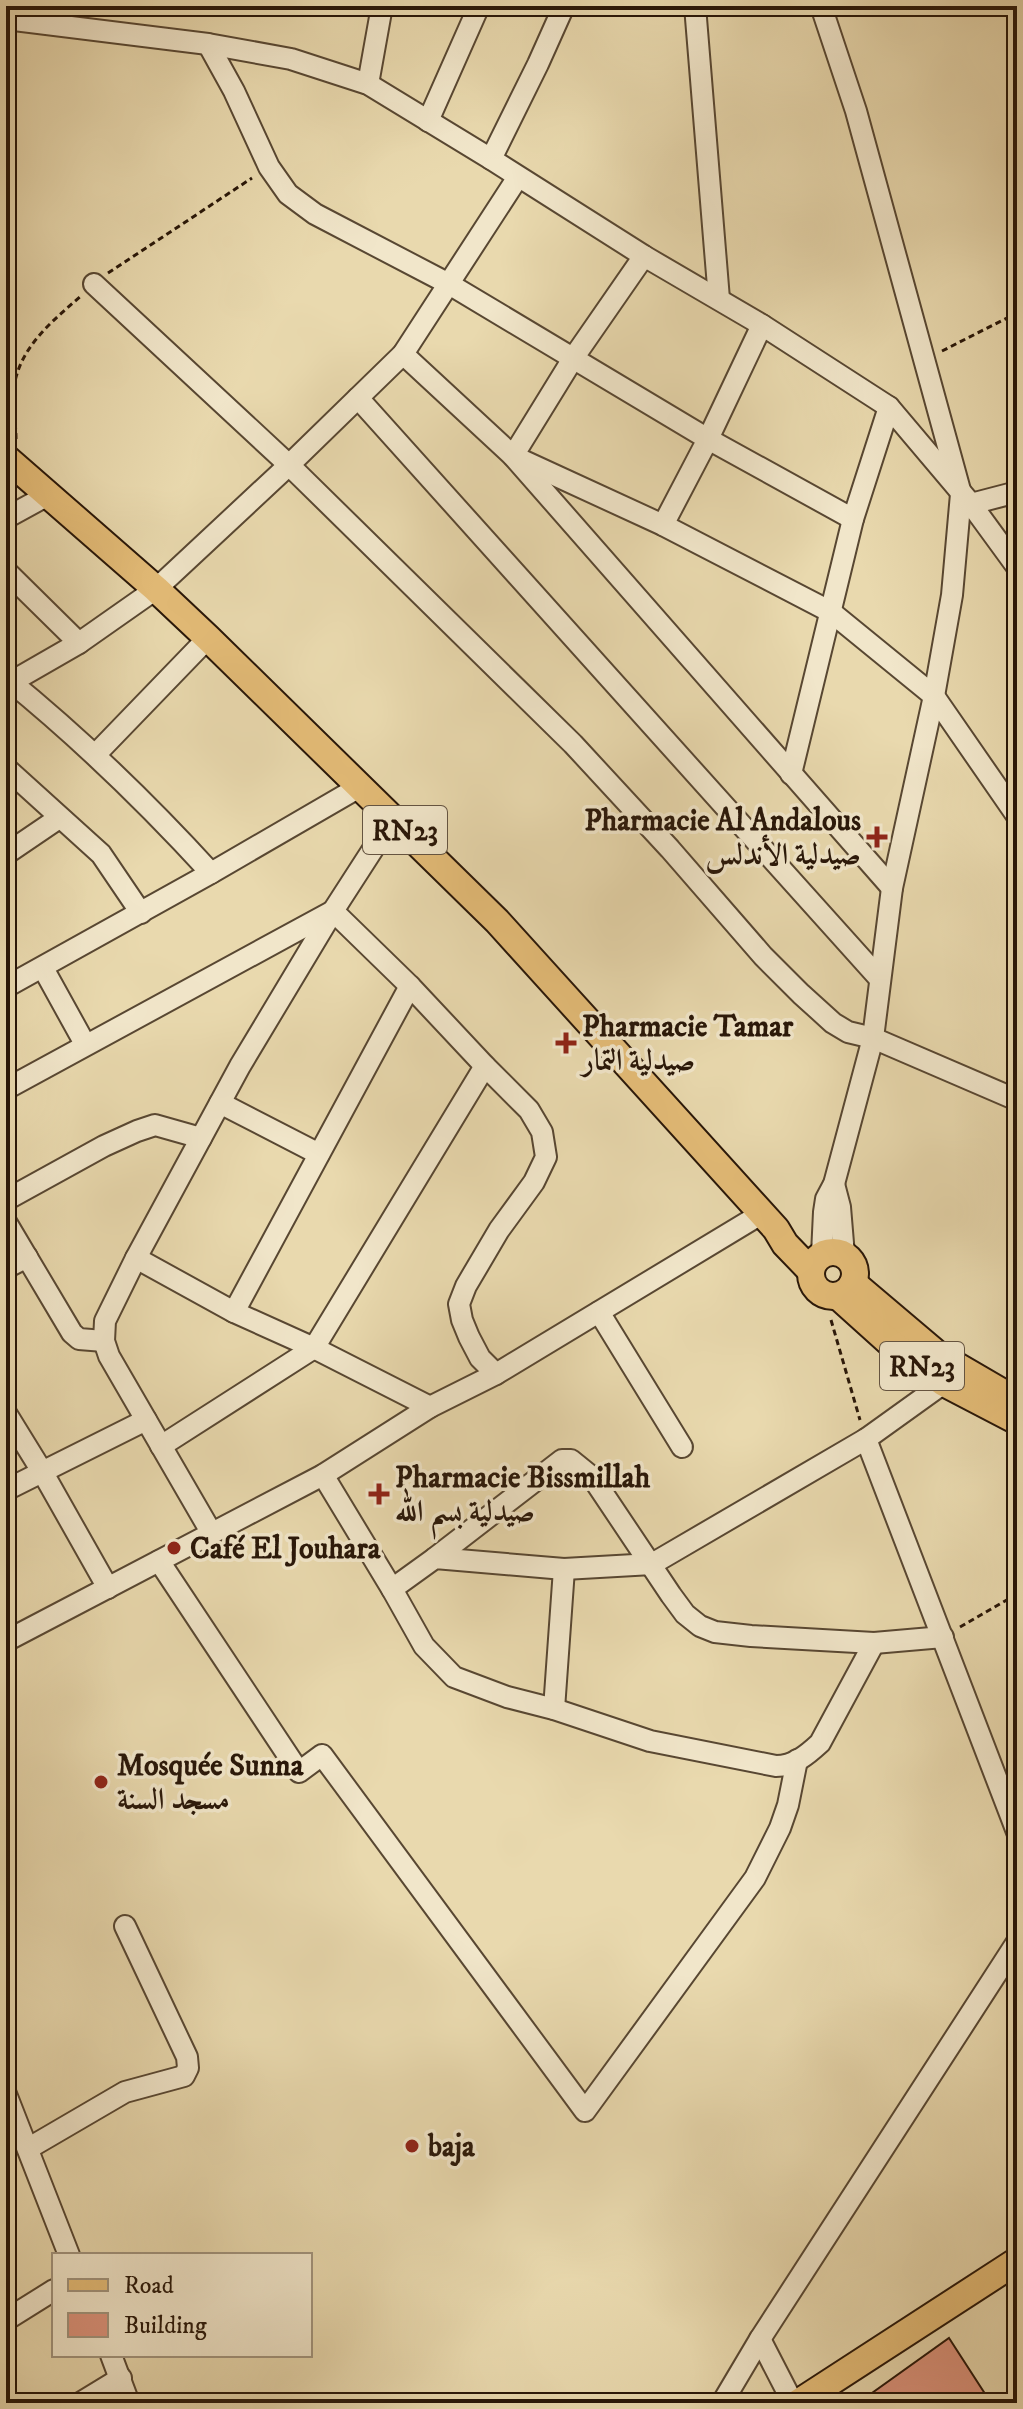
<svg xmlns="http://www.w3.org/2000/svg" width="1023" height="2409" font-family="'IM FELL DW Pica',Amiri,serif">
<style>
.building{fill:#db927b;stroke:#281608;stroke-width:2}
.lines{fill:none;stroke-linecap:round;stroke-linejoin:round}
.minor-casing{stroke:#584732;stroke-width:24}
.major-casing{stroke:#281608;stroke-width:30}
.path{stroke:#281608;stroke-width:3;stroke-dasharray:6 4;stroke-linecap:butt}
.minor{stroke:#f1e6ca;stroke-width:20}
.major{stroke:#e4bc77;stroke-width:26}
.poi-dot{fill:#8f2418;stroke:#f1e6ca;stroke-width:3}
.labels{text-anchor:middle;stroke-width:7;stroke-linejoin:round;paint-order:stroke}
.shield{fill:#f1e6ca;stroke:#645442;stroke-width:2}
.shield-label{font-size:28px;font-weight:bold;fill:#281608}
.poi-label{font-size:30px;font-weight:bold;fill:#281608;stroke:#f1e6ca;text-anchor:start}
</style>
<rect width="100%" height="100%" fill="#e9d9ae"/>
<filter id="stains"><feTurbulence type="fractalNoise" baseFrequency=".0025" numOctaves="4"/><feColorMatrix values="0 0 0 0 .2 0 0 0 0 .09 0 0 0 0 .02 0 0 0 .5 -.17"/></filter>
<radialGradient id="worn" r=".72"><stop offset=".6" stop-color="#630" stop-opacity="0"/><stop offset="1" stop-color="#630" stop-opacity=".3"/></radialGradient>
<polygon class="building" points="949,2338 991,2403 858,2403"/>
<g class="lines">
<g class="minor-casing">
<g id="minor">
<polyline points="695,6 719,299"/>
<polyline points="821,6 856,111 961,494 952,595 934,696 892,888 873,1038 834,1184 826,1199 824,1212 822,1254"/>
<polyline points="6,19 208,44 291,59 368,84 491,159 644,256 762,325 889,407 971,504 1017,567"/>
<polyline points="208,44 234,91 269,167 288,194 315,214 449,284 708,439 853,519"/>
<polyline points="368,84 382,6"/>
<polyline points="428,121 479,6"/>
<polyline points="491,159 538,64 564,6"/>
<polyline points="644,256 574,357 513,456 663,525 831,612 934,696 1017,816"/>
<polyline points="94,284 289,465 573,744 670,849 763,956 801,994 833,1023 848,1032 873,1038 1017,1100"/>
<polyline points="403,354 513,456 892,888"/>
<polyline points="358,398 879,978"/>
<polyline points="971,504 1017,492"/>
<polyline points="6,518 48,495"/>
<polyline points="663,525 708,439 762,325"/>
<polyline points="6,571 79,643"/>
<path d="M 6,678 C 80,738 147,803 211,873"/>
<polyline points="6,685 79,643 156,589 289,465 403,354 518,177"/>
<polyline points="96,754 208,638"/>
<polyline points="6,768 101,854 141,913"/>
<polyline points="791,774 853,519 889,407"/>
<polyline points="6,854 59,818"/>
<polyline points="43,968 85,1044"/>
<polyline points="6,987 211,873 361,786"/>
<polyline points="6,1089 333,911 410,986 485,1066 529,1110 542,1132 546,1157 534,1182 499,1230 466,1286 459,1304 462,1320 469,1337 480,1358 496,1374"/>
<polyline points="220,1103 319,1154"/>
<polyline points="834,1184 840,1207 844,1255"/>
<polyline points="6,1200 104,1146 137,1131 155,1125 201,1138"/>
<polyline points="6,1222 72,1333 79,1339 104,1341"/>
<polyline points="136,1258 234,1312 314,1348 430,1407"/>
<polyline points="6,1268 27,1257"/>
<polyline points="234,1312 410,986"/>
<polyline points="599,1312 682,1447"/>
<polyline points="6,1413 43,1473 108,1588"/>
<polyline points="866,1439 1017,1832"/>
<polyline points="161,1446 314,1348 485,1066"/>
<polyline points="323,1475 392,1589 435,1558 564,1569 652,1564 866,1439 944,1383"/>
<polyline points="6,1490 146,1420"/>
<polyline points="211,1532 109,1356 104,1341 105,1321 136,1258 240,1066 333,911 393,818"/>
<polyline points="435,1558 562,1460 571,1460 592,1477 671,1595 685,1614 700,1626 715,1632 751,1636 874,1643 943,1637"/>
<polyline points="159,1561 299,1772 322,1755 585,2111 755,1878 780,1828 788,1805 797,1760"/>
<path d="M 392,1589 L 424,1646 L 454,1677 L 507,1697 L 554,1709 L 650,1741 L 776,1766 C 794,1766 807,1755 820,1743 L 874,1643"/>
<polyline points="6,1641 323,1475 430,1407 496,1374 761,1214"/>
<polyline points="554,1709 564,1569"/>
<polyline points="6,2094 69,2255"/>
<polyline points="29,2148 125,2092 184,2076 188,2068 187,2057 125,1926"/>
<polyline points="6,2320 54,2290"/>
<polyline points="760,2339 793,2403"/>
<polyline points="111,2355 129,2403"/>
<polyline points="80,2403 121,2378"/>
<polyline points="722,2403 760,2339 1017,1942"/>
</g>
</g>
<g class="major-casing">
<g id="major">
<polyline points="6,458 156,589 208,638 497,921 776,1229 785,1244 811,1271"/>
<circle cx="833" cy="1274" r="22"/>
<polyline points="853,1283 938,1355 1017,1401"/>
<polyline points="838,1296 888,1341 944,1383 1017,1421"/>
<polyline points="798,2403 1017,2261"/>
</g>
</g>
<g class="path">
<polyline points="108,273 252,178"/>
<polyline points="942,351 1017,313"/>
<path d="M 16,439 C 16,424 13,409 13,395 C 16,350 50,323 81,296"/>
<polyline points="831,1320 860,1420"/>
<polyline points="960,1627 1017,1594"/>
</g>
<use href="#minor" class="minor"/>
<use href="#major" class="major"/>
</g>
<g class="poi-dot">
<path d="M873 825h8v8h8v8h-8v8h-8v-8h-8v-8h8z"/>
<path d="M562 1031h8v8h8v8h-8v8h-8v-8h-8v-8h8z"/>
<path d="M375 1482h8v8h8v8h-8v8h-8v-8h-8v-8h8z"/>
<circle cx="174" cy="1548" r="8"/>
<circle cx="101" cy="1782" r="8"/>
<circle cx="412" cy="2146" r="8"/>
</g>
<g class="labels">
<g class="shield">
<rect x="363" y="806" width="84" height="48" rx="6"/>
<rect x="880" y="1342" width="84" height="48" rx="6"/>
</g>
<g class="shield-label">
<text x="405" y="840">RN23</text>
<text x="922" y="1376">RN23</text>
</g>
<g class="poi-label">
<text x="861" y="830" text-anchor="end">Pharmacie Al Andalous<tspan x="861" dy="34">صيدلية الأندلس</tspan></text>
<text x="582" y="1036">Pharmacie Tamar<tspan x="582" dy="34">صيدلية التمار</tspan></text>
<text x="395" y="1487">Pharmacie Bissmillah<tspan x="395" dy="34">صيدلية بسم الله</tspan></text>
<text x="190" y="1558">Café El Jouhara</text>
<text x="117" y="1775">Mosquée Sunna<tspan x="117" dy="34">مسجد السنة</tspan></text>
<text x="428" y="2156">baja</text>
</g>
</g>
<rect width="1023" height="2409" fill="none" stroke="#e9d9ae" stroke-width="32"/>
<rect x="8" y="8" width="1007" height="2393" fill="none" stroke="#281608" stroke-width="4"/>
<rect x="16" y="16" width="991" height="2377" fill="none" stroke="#281608" stroke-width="2"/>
<rect x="52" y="2253" width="260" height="104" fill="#f1e6ca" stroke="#a1937c" stroke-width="2"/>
<rect x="68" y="2279" width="40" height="12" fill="#e4bc77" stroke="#a1937c" stroke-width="2"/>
<text x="124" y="2293" font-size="24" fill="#281608">Road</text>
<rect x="68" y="2313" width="40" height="24" fill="#db927b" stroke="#a1937c" stroke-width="2"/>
<text x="124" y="2333" font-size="24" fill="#281608">Building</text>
<rect width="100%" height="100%" filter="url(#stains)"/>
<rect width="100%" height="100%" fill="url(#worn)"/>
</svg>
